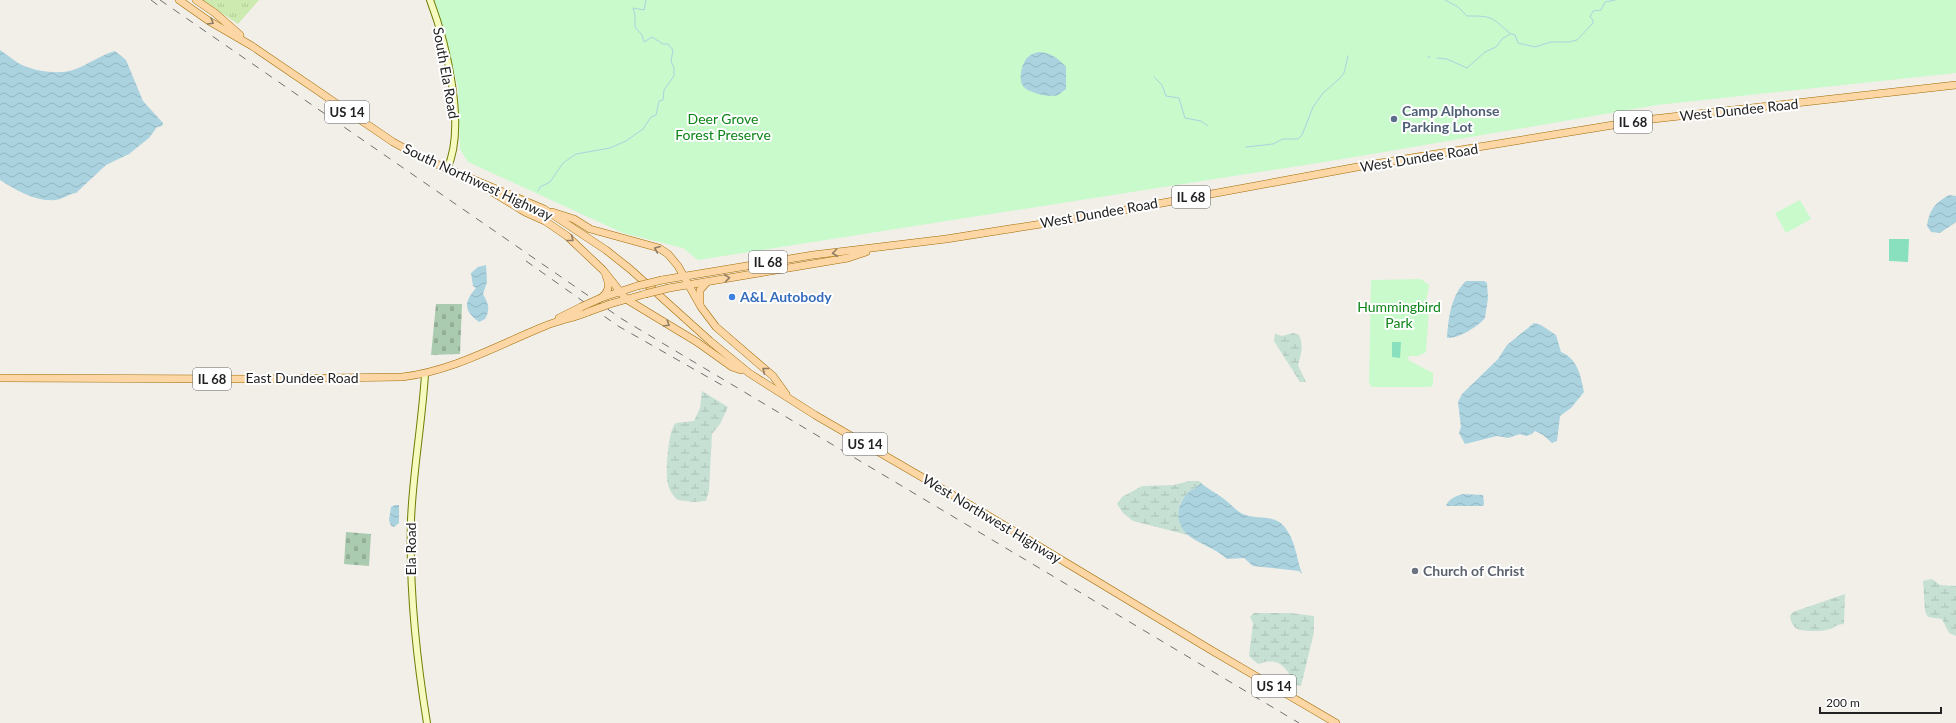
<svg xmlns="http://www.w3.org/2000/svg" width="1956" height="723" font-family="Lato,sans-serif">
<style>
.grass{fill:url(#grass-tufts)}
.wetland{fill:url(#wetland-marsh)}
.cemetery{fill:url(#cemetery-stones)}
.park{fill:#c8facc}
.pitch{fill:#88e0be}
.water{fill:url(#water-waves)}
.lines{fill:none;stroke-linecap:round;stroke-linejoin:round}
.stream{stroke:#aad3df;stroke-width:1}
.secondary-casing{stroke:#707d05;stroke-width:8}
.primary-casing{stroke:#a06b00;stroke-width:8}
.secondary{stroke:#f7fabf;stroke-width:6}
.primary{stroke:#fcd6a4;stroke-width:7}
.rail{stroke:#707070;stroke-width:1;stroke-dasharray:8 8;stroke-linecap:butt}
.primary-bridge-casing{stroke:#a06b00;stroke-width:8;stroke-linecap:butt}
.primary-bridge{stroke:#fcd6a4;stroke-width:7}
.oneway{stroke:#8f7c63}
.service-dot{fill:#5c6f8a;stroke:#fff;stroke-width:1.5}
.shop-dot{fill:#3f7fe0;stroke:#fff;stroke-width:1.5}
.worship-dot{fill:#6b7280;stroke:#fff;stroke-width:1.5}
.labels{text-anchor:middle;stroke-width:4;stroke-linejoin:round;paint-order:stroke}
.shield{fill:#fff;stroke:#646464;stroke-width:1}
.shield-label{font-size:13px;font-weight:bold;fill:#222}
.street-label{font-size:14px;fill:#222;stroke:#fff}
.service-label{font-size:14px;font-weight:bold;fill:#4e5e75;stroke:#fff;text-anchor:start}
.park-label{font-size:14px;fill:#0c8416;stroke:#fff}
.shop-label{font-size:14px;font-weight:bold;fill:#366cbe;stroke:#fff;text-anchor:start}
.worship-label{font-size:14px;font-weight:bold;fill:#5b616d;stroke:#fff;text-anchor:start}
</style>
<defs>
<pattern id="grass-tufts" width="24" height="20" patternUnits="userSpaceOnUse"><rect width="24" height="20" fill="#cdebb0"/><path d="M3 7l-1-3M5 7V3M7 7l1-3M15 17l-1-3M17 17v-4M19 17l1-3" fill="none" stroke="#b0c997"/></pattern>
<pattern id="wetland-marsh" width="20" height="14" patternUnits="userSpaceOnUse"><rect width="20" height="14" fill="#c6e0d4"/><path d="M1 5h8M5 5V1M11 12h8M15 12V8" fill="none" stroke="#aac0b6"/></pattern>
<pattern id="cemetery-stones" width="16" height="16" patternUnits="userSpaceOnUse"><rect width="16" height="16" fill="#aacbaf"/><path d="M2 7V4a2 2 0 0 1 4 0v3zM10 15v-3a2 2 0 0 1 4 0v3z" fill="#92ae96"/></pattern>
<pattern id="water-waves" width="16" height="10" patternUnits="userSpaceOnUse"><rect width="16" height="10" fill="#aad3df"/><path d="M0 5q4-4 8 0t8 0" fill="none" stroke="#92b5bf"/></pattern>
</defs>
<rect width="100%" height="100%" fill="#f2efe9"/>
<polygon class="grass" points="202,0 259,0 238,24"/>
<g class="wetland">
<path d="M 1293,333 L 1299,335 C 1304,346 1301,354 1298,365 L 1306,382 L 1300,382 L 1274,341 L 1275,334 L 1282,336 Z"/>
<path d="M 702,391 L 728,407 L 720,424 L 712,434 L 709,491 L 706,501 L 693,502 L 678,500 C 673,496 669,490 668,484 C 665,474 668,429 676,423 L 694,421 L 700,408 Z"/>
<path d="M 1189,481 L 1199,481 L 1202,483 C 1178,497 1171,511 1188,535 L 1133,521 L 1123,513 L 1117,504 L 1122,497 L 1142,486 L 1174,485 Z"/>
<polygon points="1932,579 1940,585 1956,586 1956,636 1949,633 1942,619 1928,617 1925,611 1923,581"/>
<path d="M 1845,594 L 1844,624 C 1836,624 1833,629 1826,630 C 1822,631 1817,631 1813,631 C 1800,631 1792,630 1790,616 L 1793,612 Z"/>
<path d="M 1254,613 L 1290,613 L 1314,616 L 1314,632 L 1301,686 L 1296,685 C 1286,668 1280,656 1258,664 L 1249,656 L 1253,623 L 1250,617 Z"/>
</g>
<g class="cemetery">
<polygon points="436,304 462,304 460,354 431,355"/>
<polygon points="346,532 371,534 369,566 344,564"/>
</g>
<g class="park">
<polygon points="434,0 1956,0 1956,73 1657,105 1349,158 698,260 683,248 623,233 468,162 460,149 458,87"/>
<polygon points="1800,200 1811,219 1786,233 1775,213"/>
<polygon points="1421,279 1429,285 1426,304 1429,309 1426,352 1418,356 1409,356 1408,360 1433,373 1433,385 1430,387 1372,387 1369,383 1371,280"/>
</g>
<g class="pitch">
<polygon points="1889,239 1909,239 1908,262 1889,261"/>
<polygon points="1392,342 1401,342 1400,358 1392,357"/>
</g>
<g class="water">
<path d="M 0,50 C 6,54 12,59 18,63 C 32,71 57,75 73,70 C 88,65 100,55 115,51 L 126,60 L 143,101 L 163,123 L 162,126 L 157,127 L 149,138 L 129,154 L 106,165 L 76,193 C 68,194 64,199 55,200 C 35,202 16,190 0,180 Z"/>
<path d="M 1039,52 C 1051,53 1058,58 1066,67 L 1066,89 C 1063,91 1061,93 1058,95 C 1050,98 1028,93 1023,86 C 1018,79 1022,62 1028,57 C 1031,54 1035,53 1039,52 Z"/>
<path d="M 1949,195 L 1956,196 L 1956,222 L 1940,233 L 1931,232 L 1927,226 C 1929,210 1935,203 1949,195 Z"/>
<path d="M 486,265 L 487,282 L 483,294 C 488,303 491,309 485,319 L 479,322 C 463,310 464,302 476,288 L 473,286 L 471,273 L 478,267 Z"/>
<path d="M 1466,281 L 1484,281 L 1487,283 L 1488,298 L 1485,318 C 1477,327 1460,338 1447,338 C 1448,319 1451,295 1466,281 Z"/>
<path d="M 1534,323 L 1541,325 L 1556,335 L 1561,352 C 1578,359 1581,377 1584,392 L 1571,408 L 1560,416 L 1557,441 L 1552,443 L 1543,435 L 1535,431 L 1532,434 L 1526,436 L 1520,434 L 1508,438 L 1497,436 L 1465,444 L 1459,433 L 1461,427 L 1458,402 L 1462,394 L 1498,359 L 1507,345 Z"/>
<path d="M 1201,483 C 1209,490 1217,493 1224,499 C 1231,504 1235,510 1243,514 C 1256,520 1273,514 1284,526 C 1296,541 1296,557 1302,574 L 1299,571 L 1253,566 L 1244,558 L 1227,559 C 1215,548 1201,545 1189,536 C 1176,525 1175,507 1186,495 C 1190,490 1197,487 1201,483 Z"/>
<path d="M 1462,494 L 1483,495 L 1484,504 L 1483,506 L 1446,506 C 1449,498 1455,497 1462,494 Z"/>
<polygon points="395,505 399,505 399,523 394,527 391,526 389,520 391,507"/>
</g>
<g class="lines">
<g class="stream">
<path d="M 1445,0 L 1458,7 L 1467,16 C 1495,16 1490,17 1511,34 L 1515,35 L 1518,43 L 1535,47 L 1551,42 L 1569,42 L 1577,40 L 1593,23 L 1593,20 L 1590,17 L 1593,11 L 1601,10 L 1605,2 L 1615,0"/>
<polyline points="1428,57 1430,57"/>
<polyline points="1437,58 1447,59 1467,68 1485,52 1496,47 1502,39 1510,34"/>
<polyline points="1154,77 1162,85 1166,96 1179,98 1185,118 1201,121 1208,126"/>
<polyline points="1246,147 1273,144 1283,139 1298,139 1302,135 1313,107 1323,93 1339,79 1344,73 1348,56"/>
<polyline points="538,191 540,187 550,182 563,163 576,154 610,148 626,141 643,129 651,117 656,115 659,101 663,100 664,90 674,76 674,68 671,61 673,50 668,44 663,44 652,37 644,42 642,35 635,27 635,15 633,8 644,10 646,0"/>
</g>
<g class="secondary-casing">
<g id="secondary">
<path d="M 430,0 C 446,42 467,127 447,169"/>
<path d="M 425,374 C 422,423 413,471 411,520 C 409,588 416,656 427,723"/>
</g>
</g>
<g class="primary-casing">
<g id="primary">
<polyline points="179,0 209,21 252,46 393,142 422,158 544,209 606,250 630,269 710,341 749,373 815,415 982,512 1211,650 1336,723"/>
<polyline points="196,0 215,13 240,35"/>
<polyline points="486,188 525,212 545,221 567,236 603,270 626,299 697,342 732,367 741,370"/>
<polyline points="552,212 574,219 590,229 659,248 668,254 678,266 701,307 716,327 773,376 786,394"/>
<polyline points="662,280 813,255 946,239 1092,216 1368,165 1644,120 1956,85"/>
<polyline points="669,288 848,258 866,252"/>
<polyline points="601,298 637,286"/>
<path d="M 601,298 C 609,292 610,285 606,276"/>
<polyline points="700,303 700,290 707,282"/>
<polyline points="610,304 645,294"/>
<polyline points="559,318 581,307"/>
<path d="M 0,378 L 251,379 L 402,377 C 453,371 498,345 545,326 C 559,320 574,318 588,312"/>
</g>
</g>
<use href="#secondary" class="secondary"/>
<use href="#primary" class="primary"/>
<g class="rail">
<polyline points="151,0 163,9"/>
<polyline points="160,0 622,319 1299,723"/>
<polyline points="526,261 618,326 727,388"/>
</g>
<g class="primary-bridge-casing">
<g id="primary-bridge">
<polyline points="637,286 662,280"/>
<polyline points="645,294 669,288"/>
<polyline points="581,307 601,298"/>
<polyline points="588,312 610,304"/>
</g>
</g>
<use href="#primary-bridge" class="primary-bridge"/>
</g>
<defs><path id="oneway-chevron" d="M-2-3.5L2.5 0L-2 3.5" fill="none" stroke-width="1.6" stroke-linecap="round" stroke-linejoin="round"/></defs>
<g class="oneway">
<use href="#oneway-chevron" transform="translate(211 22) rotate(31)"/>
<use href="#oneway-chevron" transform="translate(571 239) rotate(38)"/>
<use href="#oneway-chevron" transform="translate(657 249) rotate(-157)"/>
<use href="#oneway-chevron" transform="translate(835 253) rotate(173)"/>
<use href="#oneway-chevron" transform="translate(727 278) rotate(-9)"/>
<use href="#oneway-chevron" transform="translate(667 324) rotate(31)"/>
<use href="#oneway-chevron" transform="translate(765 370) rotate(-141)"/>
</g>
<circle class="service-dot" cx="1394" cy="119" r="4"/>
<circle class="shop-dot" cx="732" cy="297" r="4"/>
<circle class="worship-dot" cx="1415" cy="571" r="4"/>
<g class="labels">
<g class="shield">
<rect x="325" y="101" width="44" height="22" rx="3"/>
<rect x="1614" y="111" width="38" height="22" rx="3"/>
<rect x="1172" y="186" width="38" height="22" rx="3"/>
<rect x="749" y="251" width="38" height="22" rx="3"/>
<rect x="193" y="368" width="38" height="22" rx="3"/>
<rect x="843" y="433" width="44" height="22" rx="3"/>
<rect x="1252" y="675" width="44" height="22" rx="3"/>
</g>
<g class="shield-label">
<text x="347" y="117">US 14</text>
<text x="1633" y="127">IL 68</text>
<text x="1191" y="202">IL 68</text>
<text x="768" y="267">IL 68</text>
<text x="212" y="384">IL 68</text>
<text x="865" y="449">US 14</text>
<text x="1274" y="691">US 14</text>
</g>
<g class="street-label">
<text transform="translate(446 73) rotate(80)" y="5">South Ela Road</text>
<text transform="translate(1739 110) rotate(-6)" y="5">West Dundee Road</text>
<text transform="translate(1419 158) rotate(-9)" y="5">West Dundee Road</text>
<text transform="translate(478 182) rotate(25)" y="5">South Northwest Highway</text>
<text transform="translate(1099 213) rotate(-10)" y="5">West Dundee Road</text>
<text x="302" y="383">East Dundee Road</text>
<text transform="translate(992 519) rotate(31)" y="5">West Northwest Highway</text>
<text transform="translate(411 549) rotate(-90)" y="5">Ela Road</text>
</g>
<g class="service-label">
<text x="1402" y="116">Camp Alphonse<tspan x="1402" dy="16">Parking Lot</tspan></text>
</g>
<g class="park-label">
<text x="723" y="124">Deer Grove<tspan x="723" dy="16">Forest Preserve</tspan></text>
<text x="1399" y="312">Hummingbird<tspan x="1399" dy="16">Park</tspan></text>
</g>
<g class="shop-label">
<text x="740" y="302">A&amp;L Autobody</text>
</g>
<g class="worship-label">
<text x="1423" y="576">Church of Christ</text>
</g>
</g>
<path d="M1820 707v6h121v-6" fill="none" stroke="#222222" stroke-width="2"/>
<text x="1826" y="707" font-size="12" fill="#222222" stroke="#ffffff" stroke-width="3" paint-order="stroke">200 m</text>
</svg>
